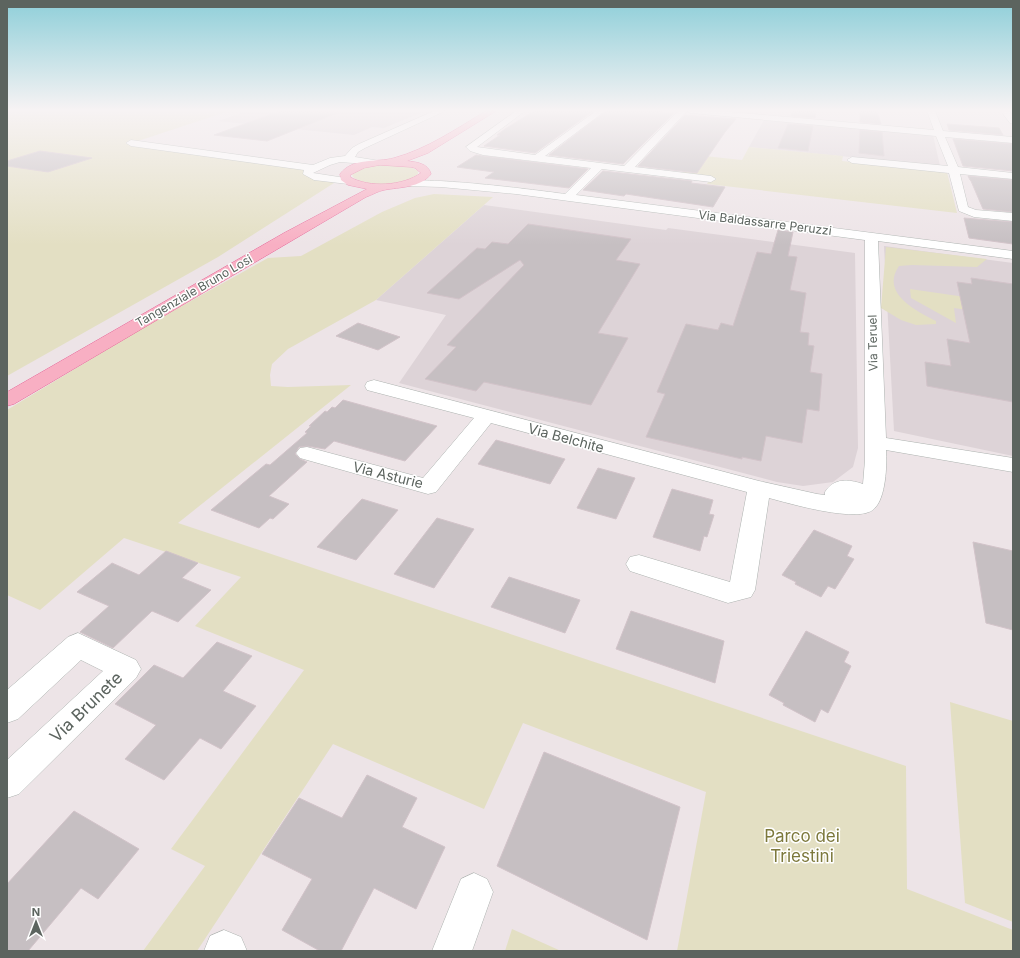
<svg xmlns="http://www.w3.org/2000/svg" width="1020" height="958" font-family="Inter,sans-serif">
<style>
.education{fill:#ddd3d7}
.green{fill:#e3dfc3}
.building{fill:#c6bfc2;stroke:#d2c3c9}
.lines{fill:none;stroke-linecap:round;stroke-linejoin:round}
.minor-casing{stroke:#adb3b0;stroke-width:1}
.major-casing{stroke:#e56598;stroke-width:1}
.minor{fill:#fff;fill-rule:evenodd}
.major{fill:#f8afc3;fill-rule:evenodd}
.labels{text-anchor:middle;stroke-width:3;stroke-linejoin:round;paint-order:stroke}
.far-street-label{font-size:12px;fill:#5c645f;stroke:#fff}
.street-label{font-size:14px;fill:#5c645f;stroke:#fff}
.near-street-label{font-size:17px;fill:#5c645f;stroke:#fff}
.near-park-label{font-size:17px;fill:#7c783b;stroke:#fff}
</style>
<rect width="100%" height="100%" fill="#ede4e7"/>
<g class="education">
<polygon points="247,111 425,111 384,128 372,127 354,135 218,121"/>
<polygon points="764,120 933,135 940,166 749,147"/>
<polygon points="484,205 666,230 668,228 855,253 858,448 853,467 833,482 803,486 777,482 399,383 446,315 376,300"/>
<polygon points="884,246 1013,263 1013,456 894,431"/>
</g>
<g class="green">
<polygon points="7,111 229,111 132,143 309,169 305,176 329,179 334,183 218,257 7,376"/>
<polygon points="749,147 843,156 842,161 947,172 957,213 707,184 710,178 681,174 695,155 742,160"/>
<path d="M 378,165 C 391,165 407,163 418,171 L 418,174 C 407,186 365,188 353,177 L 352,174 L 361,168 Z"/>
<polygon points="434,194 493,197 376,300 288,349 272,364 270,375 271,386 288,387 351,385 178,523 906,766 907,889 1013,930 1013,951 677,951 706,792 523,723 484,809 333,744 197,951 143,951 205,866 171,849 304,670 195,626 241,577 124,538 40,610 7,595 7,410 144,327 268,258 301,256 382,212 415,198"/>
<path d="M 886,247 L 987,259 L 977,267 L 912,265 L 899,266 C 880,293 916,311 936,321 L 936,324 L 916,325 L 901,320 L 881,308 Z"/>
<polygon points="910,289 979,299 1013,317 954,308 956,323 911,298"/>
<polygon points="950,702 1013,721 1013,922 965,903"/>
<polygon points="512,929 561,951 505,951"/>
</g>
<g class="building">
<polygon points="280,111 340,112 267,141 214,135"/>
<polygon points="534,111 593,111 535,153 484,146 500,135 497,135 505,129"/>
<polygon points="606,111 663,111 661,113 673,114 623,164 549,155"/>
<polygon points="793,111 816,111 815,118 791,116"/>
<polygon points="860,111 877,111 881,124 860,122"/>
<polygon points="685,115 736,119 725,132 697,173 638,166"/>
<polygon points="788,124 813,126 808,151 778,148"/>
<polygon points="947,124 999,128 1003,135 949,130"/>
<polygon points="860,130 882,132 884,156 859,153"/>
<polygon points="953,139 1013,144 1013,171 963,166"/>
<polygon points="40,151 92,158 48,172 7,166 7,161"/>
<polygon points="476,155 483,156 588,169 569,188 485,178 494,172 457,167"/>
<polygon points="603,171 692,181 691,183 725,187 713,207 626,194 624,196 583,190"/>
<polygon points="968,176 1013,180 1013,212 983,209 971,181 970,180"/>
<polygon points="964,218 1013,222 1013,244 969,238"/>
<polygon points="528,224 631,239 616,260 640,264 598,333 628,338 591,405 484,382 476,391 425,379 456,347 447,345 524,265 520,260 459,299 427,293 477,248 485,249 492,242 508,244"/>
<polygon points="778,230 793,232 788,256 797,257 790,290 806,293 800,332 809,333 808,345 814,346 810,372 822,374 819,411 807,409 802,443 766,436 761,461 742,457 742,459 646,437 665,394 657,392 686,324 718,330 721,323 733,326 757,252 771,254"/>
<polygon points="971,278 1013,284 1013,402 927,386 925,362 951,366 947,339 970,343 957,282 972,284"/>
<polygon points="358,323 400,337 378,350 336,336"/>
<polygon points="343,400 437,426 405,461 334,441 325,449 307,446 299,447 295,454 300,459 307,462 269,496 289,504 273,519 270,518 259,528 211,510 266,464 270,465 307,433 305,432 311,426 309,426 325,411 327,412 332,407 335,408"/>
<polygon points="496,440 565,459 550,484 478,464"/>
<polygon points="598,468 635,478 616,519 577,508"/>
<polygon points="672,489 713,500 709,514 714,515 707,537 704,536 700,551 653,537"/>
<polygon points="362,499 398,510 356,560 317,547"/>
<polygon points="437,518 474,529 434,588 394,574"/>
<polygon points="814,530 852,546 847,556 854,559 835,589 828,586 821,597 795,584 796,582 782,575"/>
<polygon points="973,542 1013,551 1013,630 986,623"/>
<polygon points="166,551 198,563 182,578 211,590 178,622 152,611 113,648 80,632 109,606 77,592 112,563 139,575"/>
<polygon points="509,577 580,600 565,633 491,607"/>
<polygon points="631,611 724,641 715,683 616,649"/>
<polygon points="806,631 849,652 844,662 851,666 828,713 821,709 815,722 783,705 784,703 769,695"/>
<polygon points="217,642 252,656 223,691 256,706 221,749 200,738 164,780 125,759 156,725 115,704 154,665 183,678"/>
<polygon points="544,752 680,807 647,940 497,866"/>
<polygon points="367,775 417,798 402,827 445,847 416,909 374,888 341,951 320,951 282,930 312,879 262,854 299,798 342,818"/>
<polygon points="74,811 139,849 98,899 81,888 28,951 7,951 7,884"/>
</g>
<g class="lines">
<g class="minor-casing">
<g id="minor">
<polygon points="434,111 445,111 365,148 358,152 355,157 380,161 381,163 380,165 340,162 330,165 313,173 352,179 353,181 352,183 348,184 314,180 303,174 304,170 131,146 126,143 131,140 313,165 330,158 345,156 352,148 359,144"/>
<path d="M 516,111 L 525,111 L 477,147 L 535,155 L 596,111 L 605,111 L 545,156 L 624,166 L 678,111 L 687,111 L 635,167 L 711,176 L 716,179 L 711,182 L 602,169 L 576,195 L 1013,251 L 1013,259 L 878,241 L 886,438 L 1013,458 L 1013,472 L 886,450 C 887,465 886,498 874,509 C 859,524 788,503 769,498 L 755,590 L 751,597 L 728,603 L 630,571 L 626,564 L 630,557 L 639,555 L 730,582 L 747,492 L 491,423 L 436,492 L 428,494 L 300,458 L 296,453 L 300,448 L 307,447 L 423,478 L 474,418 L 367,390 L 365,386 L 367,382 L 374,380 L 759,481 L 817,494 L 825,495 L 825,492 C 834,478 848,479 863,484 L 865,460 L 865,240 L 516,194 L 441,187 L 409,186 L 404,183 C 411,174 545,191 565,194 L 591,168 L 483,155 L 470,151 L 466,147 Z"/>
<polygon points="687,111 719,111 934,130 927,111 935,111 943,131 1013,137 1013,143 945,137 958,167 1013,173 1013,179 960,174 968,207 976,210 1013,213 1013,221 974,217 959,211 949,173 852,163 847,160 852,157 948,166 936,136 691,113"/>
<polygon points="1001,111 1009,111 1013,116 1013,124 1010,123"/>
<polygon points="78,633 136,660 141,669 136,678 19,794 7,798 7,760 103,671 81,660 18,719 7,723 7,690 68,637"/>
<polygon points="474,873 487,879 493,892 472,951 432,951 461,879"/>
<polygon points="224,930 241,937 247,951 204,951 210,936"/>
</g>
</g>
<g class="major-casing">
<path id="major" d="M 486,111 L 496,111 L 428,153 L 407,161 C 416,162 428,163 431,174 C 420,188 400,187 384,190 C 378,191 372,195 366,197 L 14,404 L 7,406 L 7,392 L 284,233 L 367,189 L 348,185 L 341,180 L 340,174 C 353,157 376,163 394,158 C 427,149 456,129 486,111 ZM 380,165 L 411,167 L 415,168 L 421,173 C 403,186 369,188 350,177 L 350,175 L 364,168 Z"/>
</g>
<use href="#minor" class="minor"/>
<use href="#major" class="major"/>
</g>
<linearGradient id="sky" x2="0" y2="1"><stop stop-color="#8fcfd9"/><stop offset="0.45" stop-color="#f7f3f4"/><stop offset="1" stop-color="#f7f3f4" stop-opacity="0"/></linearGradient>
<rect width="1020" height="245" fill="url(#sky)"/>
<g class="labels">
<g class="far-street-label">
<text transform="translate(765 223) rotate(7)" y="4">Via Baldassarre Peruzzi</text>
<text transform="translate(194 291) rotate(-30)" y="4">Tangenziale Bruno Losi</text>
<text transform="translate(873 343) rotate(-91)" y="4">Via Teruel</text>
</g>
<g class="street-label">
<text transform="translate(566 438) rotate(15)" y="5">Via Belchite</text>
<text transform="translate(388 475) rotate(14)" y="5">Via Asturie</text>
</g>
<g class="near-street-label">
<text transform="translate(86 707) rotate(-44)" y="6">Via Brunete</text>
</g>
<g class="near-park-label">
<text x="802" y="842">Parco dei<tspan x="802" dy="20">Triestini</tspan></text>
</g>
</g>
<rect width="1020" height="958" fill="none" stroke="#5c645f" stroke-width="16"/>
<g transform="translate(36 922)" stroke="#ffffff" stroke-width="3" paint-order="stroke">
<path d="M0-3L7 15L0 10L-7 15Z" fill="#5c645f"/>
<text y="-6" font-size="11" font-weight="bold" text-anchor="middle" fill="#5c645f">N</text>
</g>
</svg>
